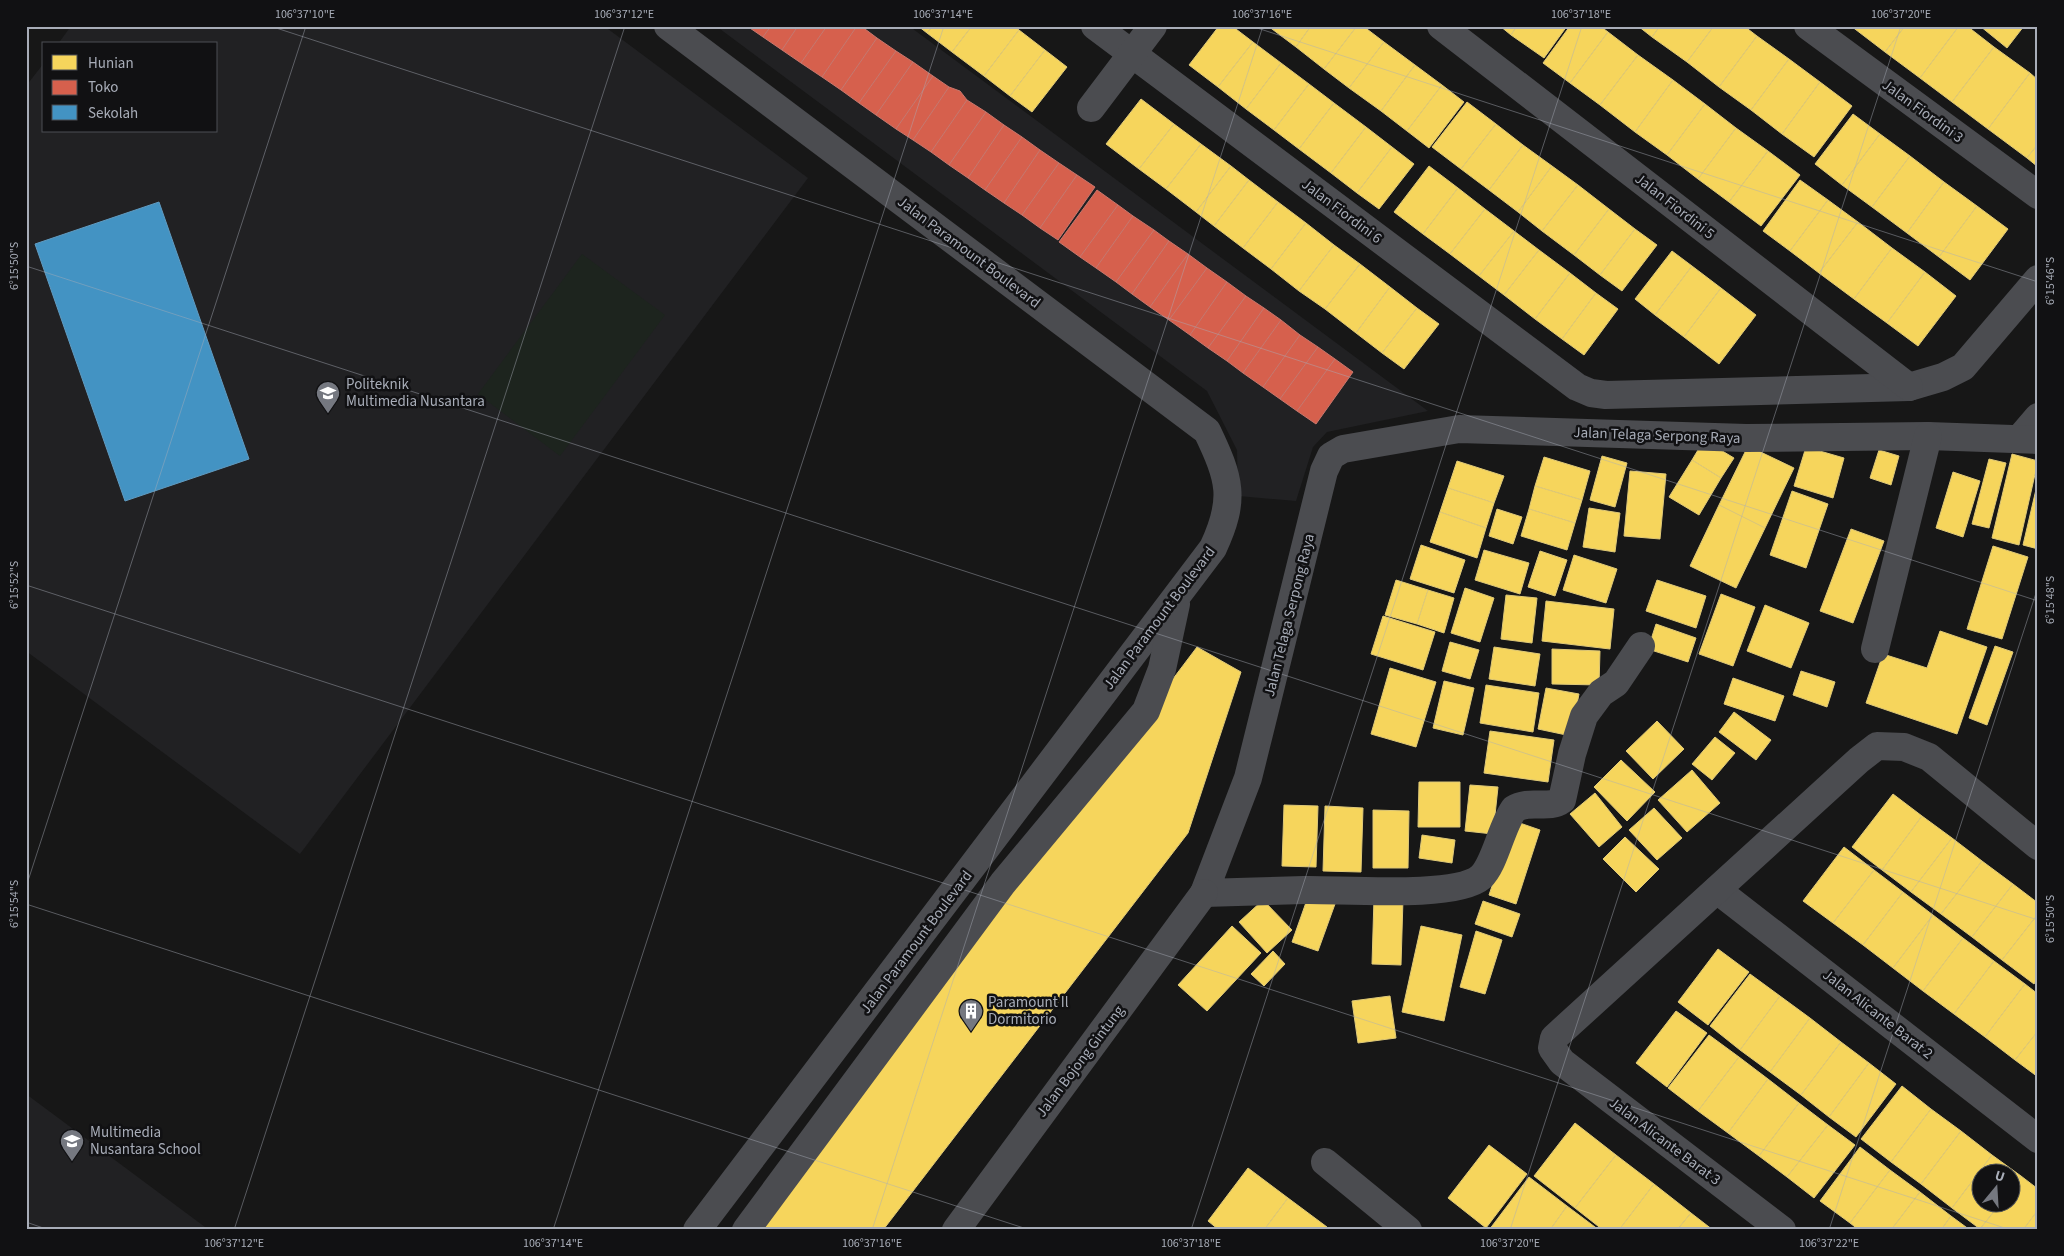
<svg xmlns="http://www.w3.org/2000/svg" width="2064" height="1256" font-family="'Source Sans 3',sans-serif">
<style>
.built{fill:#212123}
.green{fill:#1d241e}
.homes{fill:#f6d55c;stroke:#dfc978}
.shops{fill:#d6604d;stroke:#c8776d}
.schools{fill:#4393c3;stroke:#619bc0}
.lines{fill:none;stroke-linecap:round;stroke-linejoin:round}
.minor{stroke:#4b4c50;stroke-width:28}
.ticks{fill:none;stroke:#a8adb8;stroke-width:1;stroke-opacity:0.45}
.labels{text-anchor:middle;stroke-width:5;stroke-linejoin:round;paint-order:stroke}
.street-label{font-size:15px;fill:#a8adb8;stroke:#111113}
.poi-label{font-size:15px;fill:#a8adb8;stroke:#111113;text-anchor:start}
.neatline{fill:none;stroke:#a8adb8;stroke-width:2}
.ticks-label{font-size:12px;text-anchor:middle;fill:#a8adb8}
</style>
<rect width="100%" height="100%" fill="#171717"/>
<g class="built">
<polygon points="71,26 604,26 808,178 300,854 26,651 26,86 44,63 44,131 216,131 216,44 58,44"/>
<polygon points="716,26 909,26 1428,411 1327,432 1313,447 1296,501 1238,496 1237,450 1207,391"/>
<polygon points="26,1094 209,1230 26,1230"/>
</g>
<polygon class="green" points="582,254 665,315 560,456 478,394"/>
<g class="homes">
<polygon points="918,26 933,26 927,33"/>
<polygon points="933,26 972,26 952,52 927,33"/>
<polygon points="972,26 1014,26 1019,30 984,76 952,52"/>
<polygon points="1219,26 1232,26 1253,42 1218,87 1189,65"/>
<polygon points="1268,26 1311,26 1296,47"/>
<polygon points="1311,26 1357,26 1324,69 1296,47"/>
<polygon points="1357,26 1363,26 1384,42 1349,88 1324,69"/>
<polygon points="1500,26 1517,26 1511,35"/>
<polygon points="1517,26 1567,26 1544,58 1511,35"/>
<polygon points="1570,26 1600,26 1608,32 1570,83 1543,63"/>
<polygon points="1638,26 1660,26 1652,37"/>
<polygon points="1660,26 1714,26 1687,62 1652,37"/>
<polygon points="1714,26 1744,26 1757,36 1719,87 1687,62"/>
<polygon points="1851,26 1905,26 1885,52"/>
<polygon points="1905,26 1959,26 1920,78 1885,52"/>
<polygon points="1959,26 1967,26 1994,47 1952,102 1920,78"/>
<polygon points="1980,26 2024,26 2007,48"/>
<polygon points="1019,30 1045,50 1010,96 984,76"/>
<polygon points="1608,32 1638,55 1600,105 1570,83"/>
<polygon points="1757,36 1789,59 1751,110 1719,87"/>
<polygon points="1253,42 1281,63 1246,109 1218,87"/>
<polygon points="1384,42 1415,65 1381,111 1349,88"/>
<polygon points="1994,47 2030,73 1988,129 1952,102"/>
<polygon points="1045,50 1067,67 1032,112 1010,96"/>
<polygon points="1638,55 1673,80 1635,132 1600,105"/>
<polygon points="1789,59 1820,82 1782,134 1751,110"/>
<polygon points="1281,63 1309,84 1274,130 1246,109"/>
<polygon points="1415,65 1442,85 1407,131 1381,111"/>
<polygon points="2030,73 2038,80 2038,144 2027,158 1988,129"/>
<polygon points="1673,80 1705,104 1667,155 1635,132"/>
<polygon points="1820,82 1852,106 1814,157 1782,134"/>
<polygon points="1309,84 1334,103 1299,149 1274,130"/>
<polygon points="1442,85 1464,102 1429,148 1407,131"/>
<polygon points="1141,99 1174,124 1139,169 1106,144"/>
<polygon points="1467,102 1496,124 1461,169 1432,147"/>
<polygon points="1334,103 1366,127 1331,173 1299,149"/>
<polygon points="1705,104 1736,128 1698,179 1667,155"/>
<polygon points="1853,114 1880,134 1842,185 1815,164"/>
<polygon points="1174,124 1201,144 1166,189 1139,169"/>
<polygon points="1496,124 1523,145 1489,190 1461,169"/>
<polygon points="1366,127 1392,147 1357,193 1331,173"/>
<polygon points="1736,128 1768,151 1729,202 1698,179"/>
<polygon points="1880,134 1910,156 1872,207 1842,185"/>
<polygon points="1201,144 1231,166 1196,212 1166,189"/>
<polygon points="2038,144 2038,167 2027,158"/>
<polygon points="1523,145 1552,166 1518,212 1489,190"/>
<polygon points="1392,147 1414,164 1379,209 1357,193"/>
<polygon points="1768,151 1800,175 1761,226 1729,202"/>
<polygon points="1910,156 1944,182 1907,233 1872,207"/>
<polygon points="1231,166 1249,180 1214,226 1196,212"/>
<polygon points="1429,166 1458,188 1423,234 1394,212"/>
<polygon points="1552,166 1578,185 1542,231 1518,212"/>
<polygon points="1249,180 1278,202 1243,248 1214,226"/>
<polygon points="1800,180 1828,200 1790,251 1763,231"/>
<polygon points="1944,182 1977,206 1939,257 1907,233"/>
<polygon points="1578,185 1609,209 1574,255 1542,231"/>
<polygon points="1458,188 1485,209 1450,254 1423,234"/>
<polygon points="1828,200 1858,222 1819,273 1790,251"/>
<polygon points="1278,202 1306,223 1271,269 1243,248"/>
<polygon points="1977,206 2008,229 1970,280 1939,257"/>
<polygon points="1485,209 1514,231 1479,276 1450,254"/>
<polygon points="1609,209 1635,229 1600,275 1574,255"/>
<polygon points="1858,222 1892,248 1854,299 1819,273"/>
<polygon points="1306,223 1334,245 1299,291 1271,269"/>
<polygon points="1635,229 1657,245 1622,291 1600,275"/>
<polygon points="1514,231 1539,250 1504,295 1479,276"/>
<polygon points="1334,245 1360,264 1325,309 1299,291"/>
<polygon points="1892,248 1925,272 1887,323 1854,299"/>
<polygon points="1539,250 1570,273 1535,319 1504,295"/>
<polygon points="1672,251 1692,266 1655,315 1635,299"/>
<polygon points="1360,264 1390,287 1356,333 1325,309"/>
<polygon points="1692,266 1721,288 1684,337 1655,315"/>
<polygon points="1925,272 1956,296 1918,346 1887,323"/>
<polygon points="1570,273 1596,293 1562,339 1535,319"/>
<polygon points="1390,287 1417,308 1382,353 1356,333"/>
<polygon points="1721,288 1756,315 1719,364 1684,337"/>
<polygon points="1596,293 1618,309 1584,355 1562,339"/>
<polygon points="1417,308 1439,324 1404,369 1382,353"/>
<polygon points="1704,440 1734,458 1721,478 1692,460"/>
<polygon points="1748,446 1794,468 1765,528 1719,505"/>
<polygon points="1806,447 1844,458 1833,498 1794,486"/>
<polygon points="1879,450 1899,456 1891,485 1870,478"/>
<polygon points="2012,454 2038,461 2019,545 1992,538"/>
<polygon points="1602,456 1627,463 1615,507 1590,500"/>
<polygon points="1544,457 1590,471 1582,500 1535,486"/>
<polygon points="1989,459 2006,463 1989,528 1972,524"/>
<polygon points="1692,460 1721,478 1699,515 1669,497"/>
<polygon points="1457,461 1504,476 1494,503 1448,488"/>
<polygon points="1630,471 1666,474 1660,539 1624,536"/>
<polygon points="1953,472 1980,481 1963,537 1936,528"/>
<polygon points="2038,481 2038,549 2023,545"/>
<polygon points="1535,486 1582,500 1575,523 1529,509"/>
<polygon points="1448,488 1494,503 1486,528 1440,512"/>
<polygon points="1792,491 1828,504 1806,568 1770,555"/>
<polygon points="1719,505 1765,528 1736,588 1690,566"/>
<polygon points="1589,508 1620,513 1615,552 1583,547"/>
<polygon points="1497,509 1522,517 1513,544 1489,536"/>
<polygon points="1529,509 1575,523 1567,550 1521,536"/>
<polygon points="1440,512 1486,528 1477,558 1430,542"/>
<polygon points="1851,529 1884,541 1853,623 1820,611"/>
<polygon points="1421,545 1465,560 1454,593 1410,579"/>
<polygon points="1993,546 2028,557 2002,639 1967,629"/>
<polygon points="1484,550 1529,563 1520,594 1475,580"/>
<polygon points="1540,551 1567,560 1555,596 1528,587"/>
<polygon points="1574,555 1617,569 1606,603 1563,590"/>
<polygon points="1396,580 1428,590 1417,624 1385,615"/>
<polygon points="1657,580 1706,596 1696,628 1646,611"/>
<polygon points="1465,588 1494,598 1480,642 1451,633"/>
<polygon points="1428,590 1454,598 1444,633 1417,624"/>
<polygon points="1721,594 1755,607 1733,666 1699,654"/>
<polygon points="1506,595 1537,598 1532,643 1501,639"/>
<polygon points="1546,601 1614,609 1610,649 1542,641"/>
<polygon points="1765,605 1809,623 1791,668 1747,651"/>
<polygon points="1383,616 1435,632 1423,670 1371,654"/>
<polygon points="1656,624 1696,638 1688,662 1648,649"/>
<polygon points="1940,631 1987,647 1957,734 1866,703 1883,654 1927,668"/>
<polygon points="1450,642 1479,650 1470,679 1442,671"/>
<polygon points="1995,646 2013,652 1987,725 1969,718"/>
<polygon points="1197,647 1241,672 1188,833 883,1230 757,1230"/>
<polygon points="1494,647 1540,654 1535,686 1489,679"/>
<polygon points="1552,649 1600,651 1599,685 1552,684"/>
<polygon points="1390,668 1436,682 1416,747 1371,734"/>
<polygon points="1801,671 1835,682 1827,707 1793,695"/>
<polygon points="1733,678 1784,696 1775,721 1724,704"/>
<polygon points="1444,681 1474,688 1463,735 1433,728"/>
<polygon points="1486,685 1539,693 1533,732 1480,723"/>
<polygon points="1546,688 1579,694 1571,736 1538,729"/>
<polygon points="1734,712 1771,740 1756,760 1719,732"/>
<polygon points="1657,721 1684,749 1653,779 1626,751"/>
<polygon points="1490,731 1554,740 1548,782 1484,773"/>
<polygon points="1715,737 1735,753 1712,780 1692,764"/>
<polygon points="1621,760 1655,792 1627,821 1594,787"/>
<polygon points="1692,770 1720,803 1687,832 1658,800"/>
<polygon points="1419,782 1460,782 1460,827 1418,827"/>
<polygon points="1470,785 1498,787 1493,834 1465,831"/>
<polygon points="1595,793 1622,827 1599,847 1570,814"/>
<polygon points="1893,794 1922,816 1882,870 1852,847"/>
<polygon points="1284,805 1318,806 1316,867 1282,866"/>
<polygon points="1325,806 1363,808 1361,872 1323,871"/>
<polygon points="1654,808 1682,838 1657,860 1629,830"/>
<polygon points="1373,810 1409,811 1408,868 1373,868"/>
<polygon points="1922,816 1952,838 1911,892 1882,870"/>
<polygon points="1514,821 1540,830 1516,904 1489,895"/>
<polygon points="1422,835 1455,840 1452,863 1419,858"/>
<polygon points="1625,837 1659,869 1636,892 1603,859"/>
<polygon points="1952,838 1982,861 1941,914 1911,892"/>
<polygon points="1844,847 1874,870 1833,923 1803,901"/>
<polygon points="1982,861 2013,884 1972,937 1941,914"/>
<polygon points="1874,870 1903,892 1863,945 1833,923"/>
<polygon points="2013,884 2038,903 2038,914 2002,960 1972,937"/>
<polygon points="1903,892 1933,915 1893,968 1863,945"/>
<polygon points="1309,894 1335,904 1318,951 1292,942"/>
<polygon points="1374,898 1403,899 1401,965 1372,964"/>
<polygon points="1263,900 1292,930 1267,953 1239,922"/>
<polygon points="1483,901 1520,914 1512,937 1475,924"/>
<polygon points="2038,914 2038,978 2034,984 2002,960"/>
<polygon points="1933,915 1963,938 1923,991 1893,968"/>
<polygon points="1232,926 1261,953 1207,1011 1178,985"/>
<polygon points="1421,926 1462,935 1444,1021 1402,1012"/>
<polygon points="1476,931 1502,940 1485,994 1460,987"/>
<polygon points="1963,938 1994,961 1954,1014 1923,991"/>
<polygon points="1718,949 1749,972 1708,1025 1678,1002"/>
<polygon points="1273,951 1285,964 1264,986 1251,974"/>
<polygon points="1994,961 2025,984 1985,1037 1954,1014"/>
<polygon points="1750,974 1780,996 1740,1050 1710,1026"/>
<polygon points="2025,984 2038,994 2038,1031 2015,1060 1985,1037"/>
<polygon points="1390,996 1396,1038 1358,1043 1352,1001"/>
<polygon points="1780,996 1810,1018 1770,1072 1740,1050"/>
<polygon points="1676,1011 1707,1033 1667,1087 1636,1063"/>
<polygon points="1810,1018 1841,1042 1801,1095 1770,1072"/>
<polygon points="2038,1031 2038,1077 2015,1060"/>
<polygon points="1709,1035 1739,1057 1698,1111 1668,1088"/>
<polygon points="1841,1042 1869,1063 1829,1117 1801,1095"/>
<polygon points="1739,1057 1768,1079 1728,1133 1698,1111"/>
<polygon points="1869,1063 1896,1084 1856,1137 1829,1117"/>
<polygon points="1768,1079 1799,1103 1759,1156 1728,1133"/>
<polygon points="1902,1086 1931,1109 1891,1162 1861,1139"/>
<polygon points="1799,1103 1828,1125 1787,1177 1759,1156"/>
<polygon points="1931,1109 1961,1131 1921,1184 1891,1162"/>
<polygon points="1575,1123 1616,1155 1575,1208 1534,1176"/>
<polygon points="1828,1125 1855,1145 1814,1198 1787,1177"/>
<polygon points="1961,1131 1992,1155 1952,1208 1921,1184"/>
<polygon points="1489,1145 1527,1174 1486,1228 1448,1198"/>
<polygon points="1860,1147 1890,1170 1850,1223 1820,1201"/>
<polygon points="1616,1155 1654,1184 1619,1230 1603,1230 1575,1208"/>
<polygon points="1992,1155 2021,1176 2012,1189 2012,1174 1982,1174 1982,1204 2000,1204 1980,1229 1952,1208"/>
<polygon points="1248,1168 1288,1198 1264,1230 1219,1230 1208,1221"/>
<polygon points="1890,1170 1920,1192 1891,1230 1859,1230 1850,1223"/>
<polygon points="2021,1176 2038,1189 2038,1210 2023,1230 1980,1229 2000,1204 2012,1204 2012,1189"/>
<polygon points="1529,1177 1567,1206 1550,1230 1489,1230"/>
<polygon points="1654,1184 1691,1213 1677,1230 1619,1230"/>
<polygon points="1920,1192 1951,1216 1941,1230 1891,1230"/>
<polygon points="1288,1198 1327,1227 1325,1230 1264,1230"/>
<polygon points="1567,1206 1599,1230 1550,1230"/>
<polygon points="2038,1210 2038,1230 2023,1230"/>
<polygon points="1691,1213 1713,1230 1677,1230"/>
<polygon points="1951,1216 1970,1230 1941,1230"/>
</g>
<g class="shops">
<polygon points="747,26 771,26 763,37"/>
<polygon points="771,26 798,26 782,50 763,37"/>
<polygon points="798,26 827,26 801,63 782,50"/>
<polygon points="827,26 857,26 822,77 801,63"/>
<polygon points="857,26 861,26 877,38 841,90 822,77"/>
<polygon points="877,38 896,51 859,103 841,90"/>
<polygon points="896,51 913,62 876,115 859,103"/>
<polygon points="913,62 933,76 896,129 876,115"/>
<polygon points="933,76 949,87 913,140 896,129"/>
<polygon points="949,87 960,91 967,100 931,152 913,140"/>
<polygon points="967,100 986,112 949,165 931,152"/>
<polygon points="986,112 1004,125 968,178 949,165"/>
<polygon points="1004,125 1022,137 985,190 968,178"/>
<polygon points="1022,137 1040,150 1004,203 985,190"/>
<polygon points="1040,150 1059,163 1022,215 1004,203"/>
<polygon points="1059,163 1077,175 1040,228 1022,215"/>
<polygon points="1077,175 1095,187 1058,240 1040,228"/>
<polygon points="1097,190 1118,205 1080,257 1059,242"/>
<polygon points="1118,205 1133,216 1096,268 1080,257"/>
<polygon points="1133,216 1154,230 1116,282 1096,268"/>
<polygon points="1154,230 1169,241 1132,294 1116,282"/>
<polygon points="1169,241 1188,254 1150,307 1132,294"/>
<polygon points="1188,254 1207,268 1169,320 1150,307"/>
<polygon points="1207,268 1227,282 1190,335 1169,320"/>
<polygon points="1227,282 1246,296 1208,348 1190,335"/>
<polygon points="1246,296 1264,308 1227,361 1208,348"/>
<polygon points="1264,308 1281,320 1243,373 1227,361"/>
<polygon points="1281,320 1300,335 1263,387 1243,373"/>
<polygon points="1300,335 1318,347 1280,399 1263,387"/>
<polygon points="1318,347 1335,359 1297,411 1280,399"/>
<polygon points="1335,359 1353,372 1316,424 1297,411"/>
</g>
<polygon class="schools" points="159,202 249,459 125,501 35,244"/>
<g class="lines">
<g class="minor">
<path d="M 668,26 L 1207,431 C 1230,479 1236,499 1213,548 L 697,1230"/>
<polyline points="1095,26 1577,387 1591,393 1606,395 1909,387 1943,377 1963,367 2038,279"/>
<polyline points="1441,26 1909,387"/>
<polyline points="1808,26 2038,195"/>
<polyline points="1091,108 1153,26"/>
<polyline points="2020,438 2038,417"/>
<path d="M 1641,646 L 1616,683 L 1601,693 L 1584,716 L 1572,754 L 1562,800 C 1549,810 1529,799 1514,809 C 1501,827 1495,864 1481,877 C 1456,899 1339,889 1304,890 C 1271,891 1237,892 1204,893 L 1248,778 L 1324,471 L 1331,456 L 1343,449 L 1459,429 L 1746,438 L 1928,436 L 2038,440"/>
<polyline points="1875,649 1928,436"/>
<polyline points="1717,890 2038,1139"/>
<polyline points="1325,1162 1408,1230"/>
<polyline points="746,1230 1003,883 1146,711 1162,669 1176,604"/>
<polyline points="956,1230 1204,893"/>
<polyline points="1782,1230 1562,1062 1552,1048 1554,1038 1859,760 1877,746 1904,747 1929,757 2038,846"/>
</g>
</g>
<path class="ticks" d="M 270,26 L 2038,601M 1251,26 L 2038,282M 26,266 L 2038,920M 26,585 L 2011,1230M 26,887 L 306,26M 26,904 L 1030,1230M 26,1222 L 49,1230M 234,1230 L 625,26M 553,1230 L 944,26M 872,1230 L 1263,26M 1191,1230 L 1582,26M 1510,1230 L 1901,26M 1829,1230 L 2038,587"/>
<defs>
<g id="university-pin" transform="scale(1.25)"><path d="M0 17L-7.5 6A9.5 9.5 0 1 1 7.5 6Z" fill="#757880" stroke="#111113"/><path d="M0-5L7-2L0 1L-7-2ZM-4 1L0 2.5L4 1V4Q0 6-4 4Z" fill="#fff"/></g>
<g id="building-pin" transform="scale(1.25)"><path d="M0 17L-7.5 6A9.5 9.5 0 1 1 7.5 6Z" fill="#757880" stroke="#111113"/><path d="M-4-6H4V6H1V3H-1V6H-4ZM-2.5-4.3h1.7v1.8h-1.7ZM.8-4.3h1.7v1.8H.8ZM-2.5-1h1.7V.8h-1.7ZM.8-1h1.7V.8H.8Z" fill="#fff"/></g>
<g id="school-pin" transform="scale(1.25)"><path d="M0 17L-7.5 6A9.5 9.5 0 1 1 7.5 6Z" fill="#757880" stroke="#111113"/><path d="M0-5L7-2L0 1L-7-2ZM-4 1L0 2.5L4 1V4Q0 6-4 4Z" fill="#fff"/></g>
</defs>
<g fill-rule="evenodd">
<use href="#university-pin" x="328" y="393"/>
<use href="#building-pin" x="971" y="1011"/>
<use href="#school-pin" x="72" y="1141"/>
</g>
<g class="labels">
<g class="street-label">
<text transform="translate(1923 111) rotate(36)" y="5">Jalan Fiordini 3</text>
<text transform="translate(1675 206) rotate(38)" y="5">Jalan Fiordini 5</text>
<text transform="translate(1342 211) rotate(37)" y="5">Jalan Fiordini 6</text>
<text transform="translate(969 252) rotate(37)" y="5">Jalan Paramount Boulevard</text>
<text transform="translate(1657 435) rotate(2)" y="5">Jalan Telaga Serpong Raya</text>
<text transform="translate(1289 615) rotate(-76)" y="5">Jalan Telaga Serpong Raya</text>
<text transform="translate(1159 618) rotate(-53)" y="5">Jalan Paramount Boulevard</text>
<text transform="translate(916 942) rotate(-53)" y="5">Jalan Paramount Boulevard</text>
<text transform="translate(1878 1014) rotate(38)" y="5">Jalan Alicante Barat 2</text>
<text transform="translate(1080 1061) rotate(-53)" y="5">Jalan Bojong Gintung</text>
<text transform="translate(1665 1141) rotate(37)" y="5">Jalan Alicante Barat 3</text>
</g>
<g class="poi-label">
<text x="346" y="389">Politeknik<tspan x="346" dy="17">Multimedia Nusantara</tspan></text>
<text x="988" y="1007">Paramount Il<tspan x="988" dy="17">Dormitorio</tspan></text>
<text x="90" y="1137">Multimedia<tspan x="90" dy="17">Nusantara School</tspan></text>
</g>
</g>
<rect width="2064" height="1256" fill="none" stroke="#111113" stroke-width="55"/>
<rect x="42" y="42" width="175" height="90" fill="#111113" stroke="#4d4f55"/>
<rect x="52" y="55" width="25" height="15" fill="#f6d55c" stroke="#4d4f55"/>
<text x="88" y="68" font-size="15" fill="#a8adb8">Hunian</text>
<rect x="52" y="80" width="25" height="15" fill="#d6604d" stroke="#4d4f55"/>
<text x="88" y="92" font-size="15" fill="#a8adb8">Toko</text>
<rect x="52" y="105" width="25" height="15" fill="#4393c3" stroke="#4d4f55"/>
<text x="88" y="118" font-size="15" fill="#a8adb8">Sekolah</text>
<g transform="translate(1996 1188) rotate(18)"><circle r="24" fill="#111113" stroke="#4d4f55"/>
<path d="M0-4L9 19L0 12L-9 19Z" fill="#757880"/>
<text y="-8" font-size="14" font-weight="bold" text-anchor="middle" fill="#a8adb8">U</text>
</g>
<rect x="28" y="28" width="2008" height="1200" class="neatline"/>
<g class="ticks-label">
<text x="305" y="18">106°37'10"E</text>
<text x="624" y="18">106°37'12"E</text>
<text x="943" y="18">106°37'14"E</text>
<text x="1262" y="18">106°37'16"E</text>
<text x="1581" y="18">106°37'18"E</text>
<text x="1901" y="18">106°37'20"E</text>
<text transform="translate(14 266) rotate(-90)" y="4">6°15'50"S</text>
<text transform="translate(2050 281) rotate(-90)" y="4">6°15'46"S</text>
<text transform="translate(14 585) rotate(-90)" y="4">6°15'52"S</text>
<text transform="translate(2050 600) rotate(-90)" y="4">6°15'48"S</text>
<text transform="translate(14 904) rotate(-90)" y="4">6°15'54"S</text>
<text transform="translate(2050 919) rotate(-90)" y="4">6°15'50"S</text>
<text x="234" y="1247">106°37'12"E</text>
<text x="553" y="1247">106°37'14"E</text>
<text x="872" y="1247">106°37'16"E</text>
<text x="1191" y="1247">106°37'18"E</text>
<text x="1510" y="1247">106°37'20"E</text>
<text x="1829" y="1247">106°37'22"E</text>
</g>
</svg>
